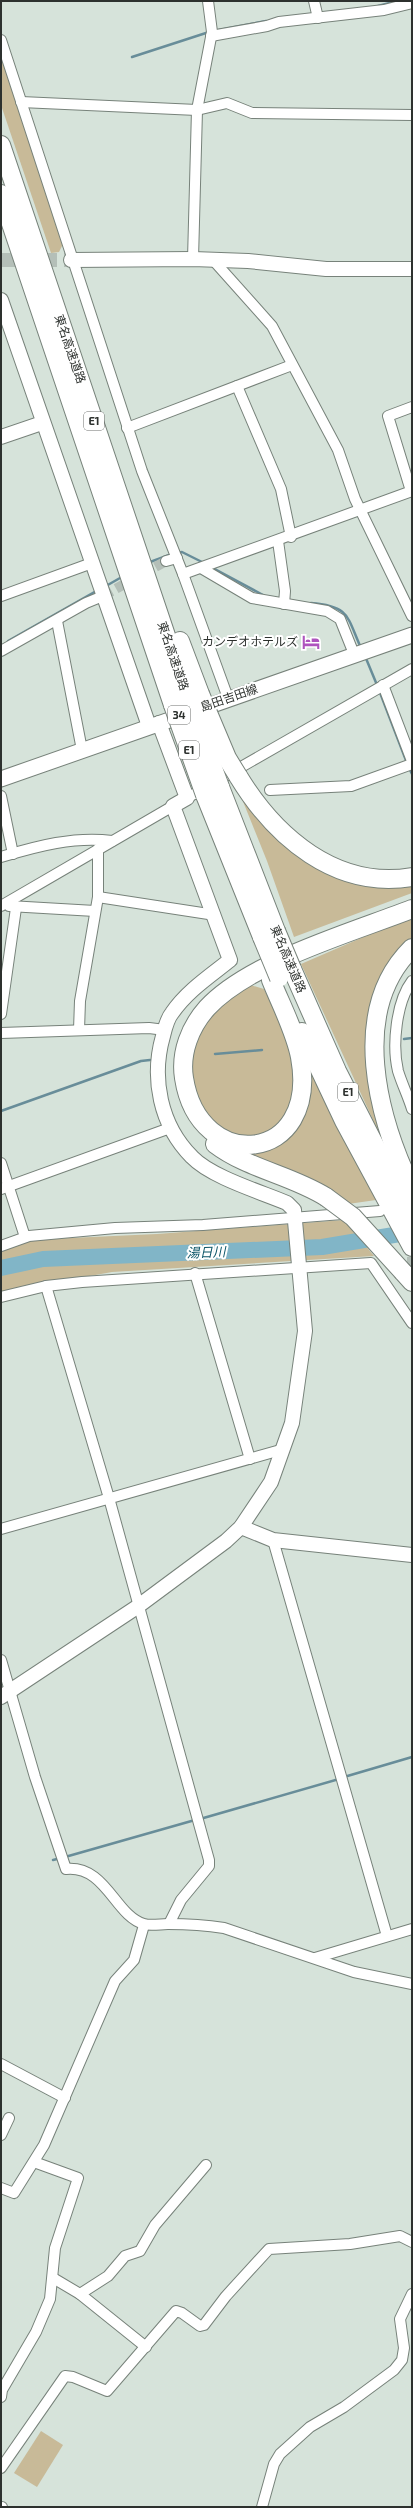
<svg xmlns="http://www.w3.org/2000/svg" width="413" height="2508" font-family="'Exo 2','Noto Sans JP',sans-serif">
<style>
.green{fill:#c8ba98}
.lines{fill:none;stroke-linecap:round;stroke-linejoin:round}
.stream{stroke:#688d99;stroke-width:2.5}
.river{stroke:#81b5c7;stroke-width:16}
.street-tunnel{stroke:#b4bfb8;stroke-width:10;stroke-dasharray:10 5;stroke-linecap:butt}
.secondary-tunnel{stroke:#b4bfb8;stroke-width:14;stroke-dasharray:14 7;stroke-linecap:butt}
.street-casing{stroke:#77827a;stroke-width:12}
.secondary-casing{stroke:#77827a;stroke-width:16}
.primary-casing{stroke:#77827a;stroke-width:17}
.highway-casing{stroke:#77827a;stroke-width:20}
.street{stroke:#fff;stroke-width:10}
.secondary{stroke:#fff;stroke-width:14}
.primary{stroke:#fff;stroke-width:15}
.highway{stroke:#fff;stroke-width:18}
.highway-bridge-casing{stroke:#77827a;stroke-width:20;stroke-linecap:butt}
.highway-bridge{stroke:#fff;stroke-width:18}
.labels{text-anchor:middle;stroke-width:4;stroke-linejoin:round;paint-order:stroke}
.shield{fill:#fff;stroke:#6c6f6d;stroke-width:1}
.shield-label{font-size:11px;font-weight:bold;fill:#2d312e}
.street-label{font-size:12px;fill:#2d312e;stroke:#fff}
.poi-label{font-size:12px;fill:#2d312e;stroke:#fff;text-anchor:end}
.water-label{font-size:13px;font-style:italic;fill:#085366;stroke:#fff}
</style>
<rect width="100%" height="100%" fill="#d6e3da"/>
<g class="green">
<polygon points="1,54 63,244 59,252 51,253 1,105"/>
<polygon points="240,794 257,819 283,843 412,885 412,893 294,937 267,861"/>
<polygon points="412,916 412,942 368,1053 380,1135 301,964"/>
<path d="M 247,984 L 264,989 C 284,1029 318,1095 270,1130 C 261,1136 251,1141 240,1138 C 234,1136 209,1121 206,1117 C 197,1101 185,1064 191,1046 C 194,1038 210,1010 217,1005 C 226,997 237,991 247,984 Z"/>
<polygon points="310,1064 376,1200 348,1204 241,1151 256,1150 309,1096"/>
<polygon points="344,1220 374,1256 112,1272 1,1292 1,1251 27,1240 157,1234"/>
<polygon points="41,2431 63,2445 37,2487 14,2473"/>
</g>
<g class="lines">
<g class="stream">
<polyline points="378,6 397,1"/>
<polyline points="214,31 266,21"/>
<polyline points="132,57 209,32"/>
<polyline points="177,553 182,552 204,563"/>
<polyline points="150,562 172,554"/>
<polyline points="211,567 263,595"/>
<polyline points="106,586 120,578"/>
<path d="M 311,603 C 350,606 347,617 361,648"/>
<polyline points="8,641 98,590"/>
<polyline points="365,656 377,685"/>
<polyline points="379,690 407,763"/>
<polyline points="409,768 412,774"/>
<polyline points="404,1039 412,1038"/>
<polyline points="215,1054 262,1050"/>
<polyline points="1,1111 141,1061 150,1060"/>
<polyline points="344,1777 412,1757"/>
<polyline points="200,1819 339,1779"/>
<polyline points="65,1857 195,1820"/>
<polyline points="53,1860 61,1858"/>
</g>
<polyline class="river" points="1,1268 43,1259 322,1247 412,1232"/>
<g class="street-tunnel">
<polyline points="103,596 166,561"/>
<polyline points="407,1262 412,1262"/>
</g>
<polyline class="secondary-tunnel" points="1,260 71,260"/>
<g class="street-casing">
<g id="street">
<polyline points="314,1 318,18"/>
<polyline points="211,36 267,26 279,22 384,10 412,3"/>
<polyline points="1,40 142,471 183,574 228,698"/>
<polyline points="21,102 197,110 227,103 252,113 412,115"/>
<polyline points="193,259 197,110 212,32 208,1"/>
<polyline points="214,261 272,326 338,450 355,499 412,616"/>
<polyline points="237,386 281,489 291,537"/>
<polyline points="127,428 292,365"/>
<polyline points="411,491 388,416 412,407"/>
<polyline points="278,541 285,591 284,604"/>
<polyline points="166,561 177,558"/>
<polyline points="201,568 252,598 327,611 340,619 354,654"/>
<polyline points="183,574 412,491"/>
<polyline points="1,596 92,563"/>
<polyline points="57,621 82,750"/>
<polyline points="1,651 86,603 103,596"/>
<polyline points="383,685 412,761"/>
<polyline points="270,790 351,786 412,764"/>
<polyline points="1,796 13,854"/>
<polyline points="187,798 412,669"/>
<path d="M 1,857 C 37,846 75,836 112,841"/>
<polyline points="98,897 215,915"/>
<polyline points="1,906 173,806"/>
<polyline points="9,906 95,911"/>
<path d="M 412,981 C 396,1002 392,1046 398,1071 C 402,1084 408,1096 412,1109"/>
<polyline points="1,1014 16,908"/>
<polyline points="79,1030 80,1001 98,897 98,849"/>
<polyline points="1,1033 149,1028 165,1030"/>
<polyline points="1,1163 25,1237"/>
<polyline points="1,1189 170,1128"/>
<polyline points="1,1246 29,1236 115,1228 203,1225 380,1211"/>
<polyline points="195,1273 250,1459"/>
<polyline points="46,1286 109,1498 209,1860 209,1866 181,1900 169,1924"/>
<polyline points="1,1297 46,1286 82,1282 371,1263 412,1323"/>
<polyline points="1,1529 284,1449"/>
<polyline points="273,1540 387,1936"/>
<path d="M 1,1660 L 35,1777 L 66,1869 C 106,1865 115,1916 144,1924 C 150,1926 161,1924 168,1924 C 187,1924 205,1925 224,1928 L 354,1972 L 412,1984"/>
<polyline points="315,1958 412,1929"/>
<polyline points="1,2064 65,2098"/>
<polyline points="1,2135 9,2118"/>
<polyline points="1,2188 14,2193 44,2145 115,1981 134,1960 144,1925"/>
<polyline points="53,2278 80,2294 108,2276 125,2256 140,2251 155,2225 206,2165"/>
<polyline points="80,2294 146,2347"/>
<polyline points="1,2397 2,2390 36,2332 50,2299 55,2248 78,2178 34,2162"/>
<polyline points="1,2468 65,2376 73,2377 107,2391 176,2311 182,2313 200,2326 204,2325 226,2296 269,2249 350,2244 400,2236 412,2242"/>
<polyline points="1,2507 2,2507"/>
<polyline points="262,2507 274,2464 280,2454 310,2427 344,2407 394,2370 402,2360 404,2348 400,2319 412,2294"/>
</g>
</g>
<g class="secondary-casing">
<g id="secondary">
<polyline points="71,260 193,259 248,261 326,269 412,269"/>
<polyline points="1,300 149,726"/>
<polyline points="1,437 42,423"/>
<polyline points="241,1527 273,1540 412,1555"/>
<path d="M 1,1697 L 137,1607 L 226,1541 L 241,1527 L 271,1482 L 292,1423 L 305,1331 L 294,1210 L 287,1203 C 261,1192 211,1177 192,1157 C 160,1125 151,1078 163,1036 C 165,1028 167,1019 172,1013 C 187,991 210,976 230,960 L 173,806 L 187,798 L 159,723"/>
</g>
</g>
<g class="primary-casing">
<polyline id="primary" points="1,779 412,635"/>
</g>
<g class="highway-casing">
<g id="highway">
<polyline points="1,145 187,698"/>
<polyline points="1,194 173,705"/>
<polyline points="180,641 200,694"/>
<path d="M 238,776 C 275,837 336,890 412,877"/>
<polyline points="220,787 276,931"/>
<polyline points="205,795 262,937"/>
<path d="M 412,948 C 348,1011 378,1118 412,1189"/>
<polyline points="292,969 337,1071 412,1218"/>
<path d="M 271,980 C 281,1005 295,1031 300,1057 C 320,1165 199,1175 184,1078 C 180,1053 190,1027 207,1008 C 249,962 353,932 412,909"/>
<polyline points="302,1032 344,1121 412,1247"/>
<path d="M 215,1144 C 248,1169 291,1175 326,1197"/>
<polyline points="403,1272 412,1282"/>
</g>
</g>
<use href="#street" class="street"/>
<use href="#secondary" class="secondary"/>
<use href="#primary" class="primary"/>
<use href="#highway" class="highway"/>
<g class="highway-bridge-casing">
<g id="highway-bridge">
<polyline points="200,694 227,758 238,776"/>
<polyline points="187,698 220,787"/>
<polyline points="173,705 205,795"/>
<polyline points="276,931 292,969"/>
<polyline points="262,937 279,978"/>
<polyline points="326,1197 353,1217 403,1272"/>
</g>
</g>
<use href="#highway-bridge" class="highway-bridge"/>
</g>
<defs>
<g id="hotel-bare" transform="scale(1.38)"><path d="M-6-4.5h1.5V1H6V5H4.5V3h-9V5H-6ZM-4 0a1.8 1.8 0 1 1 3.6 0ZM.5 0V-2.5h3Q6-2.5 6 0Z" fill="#ae53be" stroke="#fff" stroke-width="2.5" paint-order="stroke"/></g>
</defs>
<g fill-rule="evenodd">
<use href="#hotel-bare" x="311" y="642"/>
</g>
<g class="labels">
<g class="shield">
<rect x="84" y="412" width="20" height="18" rx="3"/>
<rect x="168" y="706" width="22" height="18" rx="3"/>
<rect x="179" y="741" width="20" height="18" rx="3"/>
<rect x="338" y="1083" width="20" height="18" rx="3"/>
</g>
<g class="shield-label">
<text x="94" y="425">E1</text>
<text x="179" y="719">34</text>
<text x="189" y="754">E1</text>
<text x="348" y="1096">E1</text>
</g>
<g class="street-label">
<text transform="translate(70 349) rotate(71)" y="4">東名高速道路</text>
<text transform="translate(173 656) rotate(71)" y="4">東名高速道路</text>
<text transform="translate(229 698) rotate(-19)" y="4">島田吉田線</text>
<text transform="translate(288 959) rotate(67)" y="4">東名高速道路</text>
</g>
<g class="poi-label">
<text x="298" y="646">カンデオホテルズ</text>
</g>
<g class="water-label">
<text transform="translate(206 1252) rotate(-2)" y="5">湯日川</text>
</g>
</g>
<rect width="413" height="2508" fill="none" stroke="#2d312e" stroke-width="4"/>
</svg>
